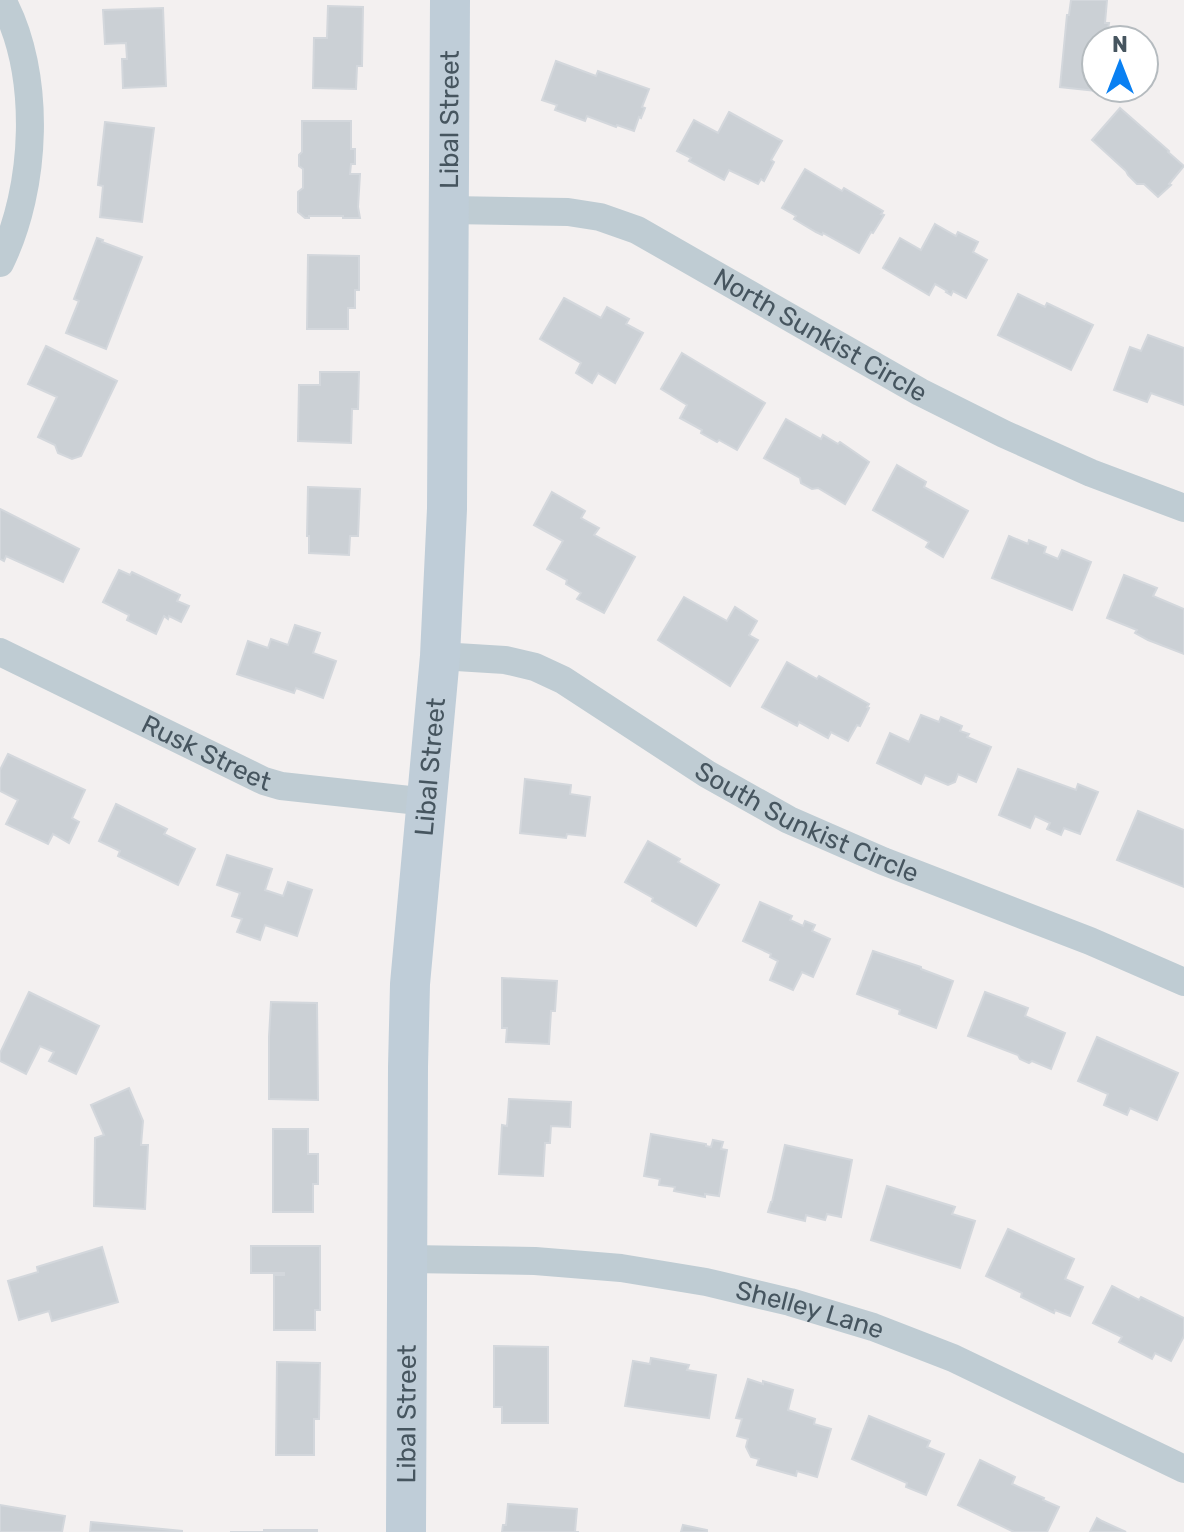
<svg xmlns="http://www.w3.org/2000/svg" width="1184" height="1532" font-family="Rubik,sans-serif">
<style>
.building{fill:#cbd0d5;stroke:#d3d7dc;stroke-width:2}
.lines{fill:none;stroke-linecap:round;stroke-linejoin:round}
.street{stroke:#bfccd3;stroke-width:28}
.secondary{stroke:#bfcdd8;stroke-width:40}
.labels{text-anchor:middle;stroke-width:8;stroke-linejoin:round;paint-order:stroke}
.street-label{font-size:26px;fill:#46555f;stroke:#fff}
</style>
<rect width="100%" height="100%" fill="#f3f0f0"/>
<g class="building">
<polygon points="1071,0 1107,0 1105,23 1109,23 1107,35 1112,36 1112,40 1096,40 1096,88 1105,88 1105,92 1060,87 1067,15 1069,15"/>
<polygon points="328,6 363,7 362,66 357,66 356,89 313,88 314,38 327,38"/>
<polygon points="163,8 166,86 123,88 122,59 127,59 126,43 105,44 103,10"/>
<polygon points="556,61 596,76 598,71 649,89 642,107 645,108 641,118 639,117 634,131 617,125 616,127 587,116 585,121 580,119 555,110 557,105 542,100"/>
<polygon points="1120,108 1169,151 1168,152 1184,166 1169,184 1171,185 1158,197 1144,184 1137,184 1128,175 1126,171 1092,140"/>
<polygon points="729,112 782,141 771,160 774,162 764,181 761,179 758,184 729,170 724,180 689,161 691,158 677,151 694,120 718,133"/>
<polygon points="302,121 351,121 351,149 355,149 355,164 351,164 350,174 360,174 358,207 360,218 343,218 343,216 309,216 309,218 305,218 298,212 298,192 303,188 303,169 299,166 299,155 302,152"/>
<polygon points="105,122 154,128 142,222 100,217 103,186 98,185"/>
<polygon points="805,169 842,191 844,188 883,211 881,214 884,215 873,233 871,232 859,253 823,233 822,235 816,232 794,219 796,216 782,208"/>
<polygon points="935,224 956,236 958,232 978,242 973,252 987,260 966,298 953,291 951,295 946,292 947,291 935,284 929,295 883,268 900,238 921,250"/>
<polygon points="97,238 103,240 102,242 142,257 106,349 66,333 79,301 74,299"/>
<polygon points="308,255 359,256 359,290 355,290 355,308 348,308 348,329 307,329"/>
<polygon points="1018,294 1045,307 1047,303 1093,325 1071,370 998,335"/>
<polygon points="564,298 601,318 607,307 629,319 626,324 643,333 615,383 598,373 592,383 576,373 581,363 540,339"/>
<polygon points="1148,335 1184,348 1184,405 1151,393 1147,402 1114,390 1130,347 1141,351"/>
<polygon points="46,346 117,381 81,456 72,459 58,453 55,445 38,437 57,397 28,384"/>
<polygon points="682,353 765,403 737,450 719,440 717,442 701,433 702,430 680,418 687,405 661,389"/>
<polygon points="320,372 359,372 358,409 352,409 351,443 298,441 299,385 320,385"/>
<polygon points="786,419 821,439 823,435 838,444 840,442 869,462 845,504 818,488 812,489 801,483 800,478 764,458"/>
<polygon points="897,465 926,482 924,487 968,511 943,557 926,547 929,542 873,510"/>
<polygon points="308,487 360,489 358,536 350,536 349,555 309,553 309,536 307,536"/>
<polygon points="552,492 585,511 581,518 599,528 594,535 635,557 604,613 577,599 581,593 566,584 567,580 547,569 563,541 534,525"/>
<polygon points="0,509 79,549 63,582 6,556 4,561 0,559"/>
<polygon points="1009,536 1028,544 1029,540 1046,547 1044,553 1058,559 1062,550 1091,562 1072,610 992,578"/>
<polygon points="119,570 130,575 132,572 180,595 177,601 189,606 181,622 169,616 168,619 164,616 156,634 127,620 129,615 103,602"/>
<polygon points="1124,575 1157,588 1153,596 1184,609 1184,654 1148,640 1135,633 1137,630 1107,618"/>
<polygon points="684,597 727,621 735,607 757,621 749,635 758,640 730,686 658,640"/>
<polygon points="295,625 320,633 313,653 336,661 323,698 296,688 294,693 237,674 248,641 268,648 271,639 288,645"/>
<polygon points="787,662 817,679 819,676 869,704 867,707 869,708 860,726 857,725 848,741 831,732 828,738 799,722 797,726 762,707"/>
<polygon points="921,715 939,722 941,717 962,726 960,731 969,734 967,737 991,747 976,782 958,774 955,782 948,785 925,775 921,784 877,763 890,733 909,742"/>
<polygon points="8,754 85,790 72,818 79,822 69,843 53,834 48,844 6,824 18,800 0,791 0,770"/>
<polygon points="1018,769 1076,790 1078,784 1098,792 1080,834 1064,828 1061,835 1047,829 1050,823 1035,816 1030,828 999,815"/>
<polygon points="525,779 571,785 570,794 590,797 585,836 567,834 566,838 520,833"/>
<polygon points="116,804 167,829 164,834 195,849 178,885 118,856 120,851 99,841"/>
<polygon points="1138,811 1184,830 1184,887 1117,860"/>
<polygon points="648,841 680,859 678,862 719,885 696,926 652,901 653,898 625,882"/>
<polygon points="227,855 272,869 265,890 283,896 288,882 312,890 297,936 265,925 260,940 237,932 242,919 232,916 240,893 217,885"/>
<polygon points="760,902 792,916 790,920 803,926 805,921 815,925 812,931 830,939 813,977 802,972 793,990 770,980 778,961 770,957 771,954 743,941"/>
<polygon points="873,951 921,967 921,969 953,981 936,1028 899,1014 900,1010 857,994"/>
<polygon points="502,978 557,981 555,1011 551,1011 549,1044 506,1042 507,1028 502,1028"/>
<polygon points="29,992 99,1026 76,1074 49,1061 54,1052 40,1046 26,1074 0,1061 0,1053"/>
<polygon points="985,992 1028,1008 1025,1016 1065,1033 1051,1069 1032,1061 1029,1063 1020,1059 1018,1055 968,1036"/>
<polygon points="271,1002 317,1003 318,1100 269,1099 269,1037"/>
<polygon points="1097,1037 1178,1073 1157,1120 1130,1108 1127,1115 1104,1105 1108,1094 1078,1081"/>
<polygon points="129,1088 143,1121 141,1145 148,1145 145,1209 94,1206 95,1138 104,1135 91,1105"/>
<polygon points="509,1099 571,1102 570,1127 551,1126 550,1143 545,1143 543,1176 499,1174 502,1125 507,1126"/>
<polygon points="273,1129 308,1129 308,1154 318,1154 318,1184 313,1184 313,1212 273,1212"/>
<polygon points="651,1134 706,1144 706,1146 711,1147 713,1140 723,1142 721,1149 727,1150 719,1196 705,1194 705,1197 674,1191 675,1187 659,1185 660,1179 644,1176"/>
<polygon points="785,1145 852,1160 841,1217 827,1214 825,1220 806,1215 805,1221 768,1212 771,1202 772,1202"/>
<polygon points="887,1186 955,1207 952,1214 975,1221 960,1268 871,1240"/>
<polygon points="1008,1229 1074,1259 1065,1279 1083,1287 1070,1316 1055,1310 1054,1313 1021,1297 1022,1293 986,1276"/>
<polygon points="251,1246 320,1246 320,1310 315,1310 315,1330 274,1330 274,1275 284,1275 284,1273 251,1273"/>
<polygon points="102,1247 118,1302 52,1321 49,1311 19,1320 8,1281 38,1272 37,1267"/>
<polygon points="1112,1286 1139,1300 1141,1297 1184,1318 1184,1336 1171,1361 1155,1353 1152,1359 1119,1342 1122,1337 1093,1323"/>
<polygon points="494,1346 548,1347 548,1423 502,1423 502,1407 494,1407"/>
<polygon points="651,1358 689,1365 687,1370 716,1375 709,1418 625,1406 633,1361 650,1364"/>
<polygon points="277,1362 320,1363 319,1419 314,1419 314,1455 276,1455"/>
<polygon points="748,1379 763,1384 763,1381 793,1390 788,1410 815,1419 814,1424 831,1429 817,1477 797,1471 796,1476 757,1465 759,1459 751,1457 746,1447 748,1439 737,1436 742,1419 736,1418"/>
<polygon points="869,1416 930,1441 927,1447 944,1454 926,1495 906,1487 907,1483 852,1459"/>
<polygon points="980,1460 1015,1477 1012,1484 1044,1498 1043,1500 1059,1507 1047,1532 1014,1532 958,1505"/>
<polygon points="508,1504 577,1509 575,1532 579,1532 502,1532 503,1525 506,1525"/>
<polygon points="0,1505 65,1516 62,1532 0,1532"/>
<polygon points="1097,1518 1102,1521 1126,1532 1090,1532"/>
<polygon points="91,1522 182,1531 182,1532 90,1532"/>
<polygon points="683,1525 707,1530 707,1532 681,1532"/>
<polygon points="264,1530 317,1530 317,1532 230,1532 264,1532"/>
</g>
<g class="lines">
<g class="street">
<path id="s1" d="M 449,210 L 568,212 L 600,217 L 637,230 L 920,392 L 1004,434 L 1091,473 L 1184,508"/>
<path d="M 0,263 C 37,188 42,74 2,0"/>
<path id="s2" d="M 0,652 L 264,781 L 281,786 L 428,802"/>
<path id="s3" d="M 440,656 L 505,660 L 535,667 L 563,680 L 707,774 L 789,820 L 883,861 L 1090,941 L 1184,982"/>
<path id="s4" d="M 407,1259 L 535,1261 L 621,1268 L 706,1282 L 790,1302 L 873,1327 L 953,1358 L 1184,1469"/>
</g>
<path class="secondary" id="s5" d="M 406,1532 L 408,1067 L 410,984 L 440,656 L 447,509 L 450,0"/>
</g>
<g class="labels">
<g class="street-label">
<text dy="9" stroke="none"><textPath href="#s5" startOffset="1414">Libal Street</textPath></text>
<text dy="9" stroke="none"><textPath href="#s1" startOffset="402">North Sunkist Circle</textPath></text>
<text dy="9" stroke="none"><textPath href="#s2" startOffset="230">Rusk Street</textPath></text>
<text dy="9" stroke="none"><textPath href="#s5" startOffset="766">Libal Street</textPath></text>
<text dy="9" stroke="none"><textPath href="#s3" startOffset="410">South Sunkist Circle</textPath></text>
<text dy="9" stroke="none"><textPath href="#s4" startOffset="408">Shelley Lane</textPath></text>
<text dy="9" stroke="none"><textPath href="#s5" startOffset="118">Libal Street</textPath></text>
</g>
</g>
<g transform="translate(1120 64)"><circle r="38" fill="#ffffff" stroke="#b5bbbf" stroke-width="2"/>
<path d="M0-6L14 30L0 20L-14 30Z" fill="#0a80f2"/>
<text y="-12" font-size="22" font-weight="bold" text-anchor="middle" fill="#46555f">N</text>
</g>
</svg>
